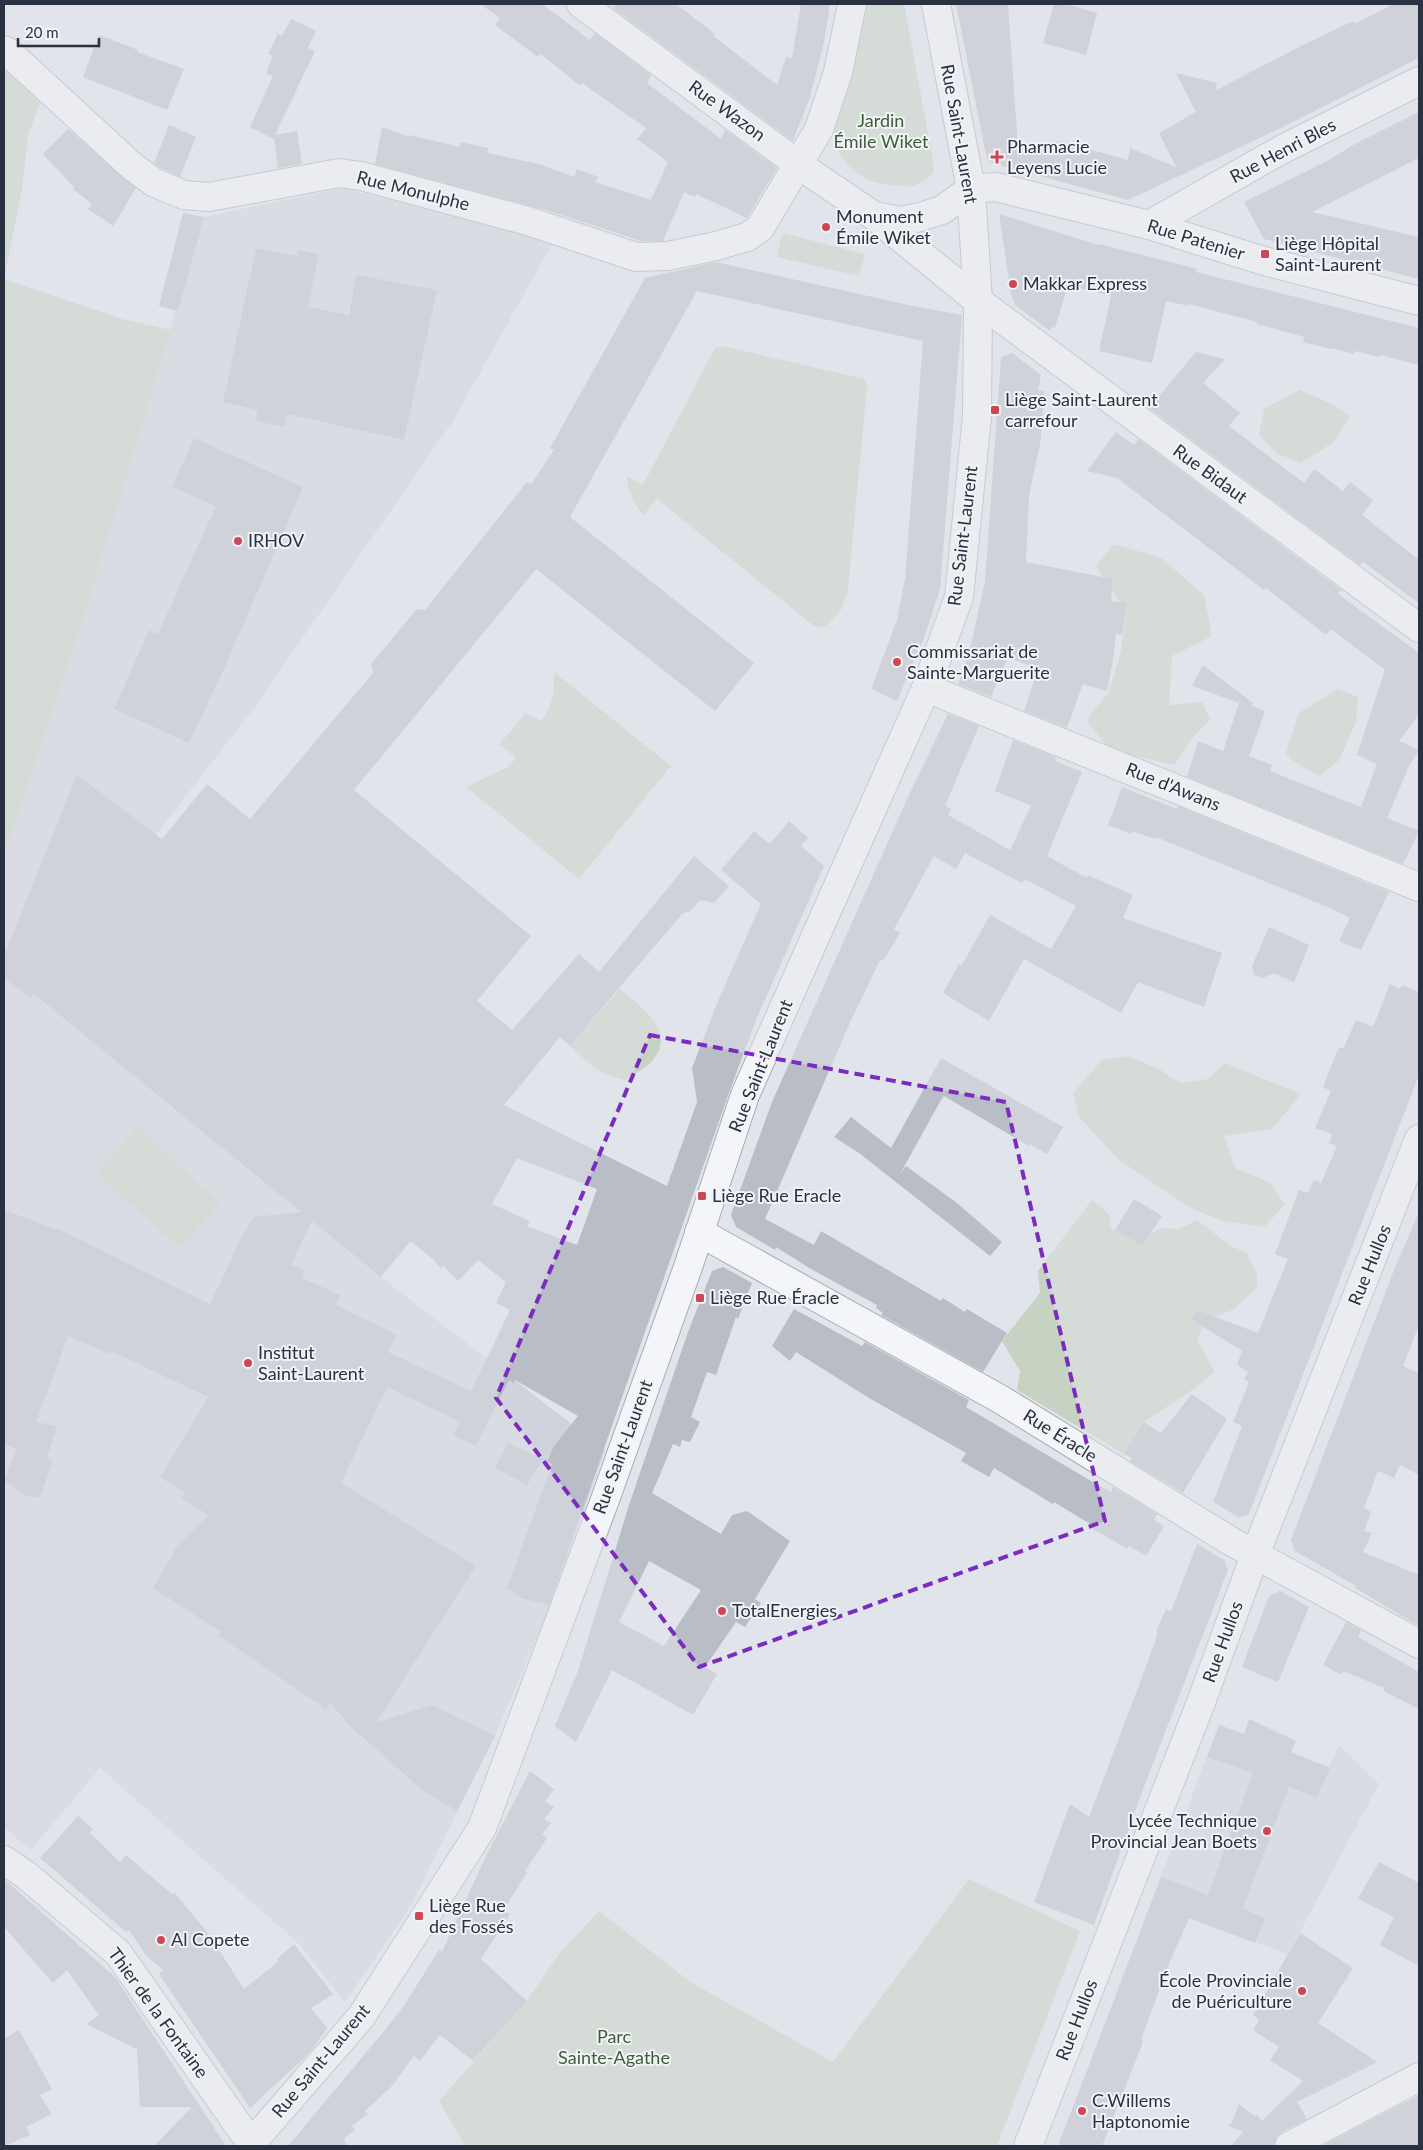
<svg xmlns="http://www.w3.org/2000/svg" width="1423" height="2150" font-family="Lato,sans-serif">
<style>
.built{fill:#cfd3dc}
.green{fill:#c6d3c2}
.building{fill:#b8bdc6;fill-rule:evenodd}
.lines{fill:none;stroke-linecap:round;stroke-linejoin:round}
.minor-casing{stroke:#a6abb4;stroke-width:30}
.tertiary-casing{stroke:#a6abb4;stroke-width:30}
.minor{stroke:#f4f5f8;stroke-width:28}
.tertiary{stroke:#f4f5f8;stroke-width:28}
.marked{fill:none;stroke:#7b2cbf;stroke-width:4;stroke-dasharray:10 6;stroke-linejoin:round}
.poi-dot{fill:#cd4855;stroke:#f1f3f7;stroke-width:2}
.labels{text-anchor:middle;stroke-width:4;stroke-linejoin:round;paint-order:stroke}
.street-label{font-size:18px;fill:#2a3141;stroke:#f1f3f7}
.park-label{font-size:18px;fill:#3c5d37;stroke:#f1f3f7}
.poi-label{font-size:18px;fill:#2a3141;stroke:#f1f3f7;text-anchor:start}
</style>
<rect width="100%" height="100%" fill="#e1e4ea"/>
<g class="built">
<polygon points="341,188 555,239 453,421 251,712 155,836 425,1224 381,1277 605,1450 550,1606 495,1736 409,1909 345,2002 298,1943 100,1768 31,1850 4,1828 4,853 70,662 204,217"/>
<polygon points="1219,1725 1329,1768 1339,1745 1379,1784 1288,1954 1189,1918 1181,1938 1151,1927 1150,1929 1142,1926"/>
</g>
<g class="green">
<path d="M 865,4 L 904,4 L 933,160 L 933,173 C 918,190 906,187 884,184 C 855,180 830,153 833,123 C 834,111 840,97 843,86 C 850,58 858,31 865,4 Z"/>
<polygon points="4,69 40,102 28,136 22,189 4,279 122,319 171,330 70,662 4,854"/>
<polygon points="782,233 865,254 859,276 777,257"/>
<path d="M 723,346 L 864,379 L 867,386 L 848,589 L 841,610 L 825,627 L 814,626 L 657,499 L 643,515 C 633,503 628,493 627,476 L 643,485 L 715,348 Z"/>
<polygon points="1300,390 1332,404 1350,416 1334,442 1301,463 1276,453 1259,435 1264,409"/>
<polygon points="1114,544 1161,558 1204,595 1212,636 1172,656 1169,705 1202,702 1210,720 1193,737 1174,765 1110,750 1086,720 1109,692 1121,651 1126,612 1096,566"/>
<path d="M 554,672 L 671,766 L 579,879 L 466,787 L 508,767 L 516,758 L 499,744 L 512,730 L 525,713 L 542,721 C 552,703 555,694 554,672 Z"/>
<polygon points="1338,689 1358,697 1356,722 1339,760 1319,776 1293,761 1286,753 1299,713"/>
<path d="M 620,989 C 639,1005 677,1031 653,1060 C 646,1068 634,1074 625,1080 C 597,1074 590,1064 570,1046 Z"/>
<polygon points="1128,1056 1159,1069 1180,1083 1208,1079 1225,1063 1301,1094 1272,1129 1224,1136 1235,1168 1271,1183 1285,1205 1264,1227 1224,1221 1192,1209 1119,1160 1079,1117 1073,1093 1102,1060"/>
<polygon points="137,1127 221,1203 179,1248 96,1173"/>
<polygon points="1092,1200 1109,1214 1111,1228 1142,1246 1150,1234 1163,1228 1179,1229 1197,1220 1231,1246 1247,1253 1257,1275 1257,1288 1233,1310 1206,1319 1197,1340 1215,1372 1195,1388 1144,1422 1124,1454 1017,1390 1020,1371 1002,1341 1040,1293 1038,1271"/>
<polygon points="969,1879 1080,1931 997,2146 465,2146 439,2101 527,2001 558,1955 599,1911 692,1983 833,2062"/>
</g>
<g class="building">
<polygon points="480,4 542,4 590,40 595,33 651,75 647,83 721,139 725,130 777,168 747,218 696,194 695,197 684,192 663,241 641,241 546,210 375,164 382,127 409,137 410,135 460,147 461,142 488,148 487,153 539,164 574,177 577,169 598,177 595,182 651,200 668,162 637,139 646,128 582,83 580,86 541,54 538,57 495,25 500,18"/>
<polygon points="616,4 676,4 715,34 713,36 777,85 786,57 792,58 801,4 830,4 824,42 810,97 793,141 613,8"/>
<polygon points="956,4 1008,4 1018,147 1060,141 1128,160 1130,148 1176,167 1159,133 1196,112 1176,73 1217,83 1216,90 1299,47 1353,21 1355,24 1393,4 1419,4 1419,58 1285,126 1128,200 989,162 986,155"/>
<polygon points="1054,4 1065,4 1097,13 1086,55 1043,43"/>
<polygon points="291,19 316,31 308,48 315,51 275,135 297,131 302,164 278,168 274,137 273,139 250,127 273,76 266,73 273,56 268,54 278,34 282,36"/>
<polygon points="99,35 138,50 137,52 184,69 167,110 83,77"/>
<polygon points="1419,112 1419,158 1312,212 1419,237 1419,279 1264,239 1244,202 1329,160 1353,145"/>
<polygon points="169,125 196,137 180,177 163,169 154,163"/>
<polygon points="68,129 136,188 113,226 88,209 92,204 73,189 74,187 43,154"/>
<polygon points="183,213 204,217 178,311 159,306"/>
<polygon points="999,214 1098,245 1099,244 1197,269 1196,272 1419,328 1419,365 1380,355 1379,357 1355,351 1354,354 1331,348 1331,349 1303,342 1304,337 1257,324 1257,322 1189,304 1189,306 1166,301 1152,363 1099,351 1111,296 1068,285 1055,328 1052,327 1050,331 1015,305 1011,293"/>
<polygon points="256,248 298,256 299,250 319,255 308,307 349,315 356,275 437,290 404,440 287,414 284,427 256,421 258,410 223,402"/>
<path d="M 716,262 L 913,306 L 962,315 L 940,589 L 925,635 L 897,701 L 871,689 L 897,620 L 905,579 L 923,341 L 697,291 L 570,517 L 754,663 L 715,711 L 536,569 L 354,790 L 531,936 L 477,1001 L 512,1030 L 579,954 L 599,972 L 694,856 L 729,886 L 714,903 L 700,900 L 690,911 L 682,914 L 570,1046 L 560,1037 L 504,1105 L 667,1186 L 697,1102 L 692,1068 L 718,1001 L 761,904 L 721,870 L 754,831 L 770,844 L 789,821 L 808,838 L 801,846 L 824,866 L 756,1020 L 730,1090 L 549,1605 L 521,1598 L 507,1588 L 552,1464 L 547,1462 L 554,1446 L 578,1416 L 515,1380 L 513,1383 L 509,1380 L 476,1446 L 453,1436 L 460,1422 L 387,1387 L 341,1483 L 476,1566 L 376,1723 L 432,1705 L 495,1736 L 457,1811 L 422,1790 L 352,1728 L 330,1703 L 326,1709 L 219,1636 L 221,1632 L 153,1588 L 177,1546 L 208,1515 L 181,1498 L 185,1493 L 160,1477 L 208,1397 L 111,1351 L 110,1354 L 68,1336 L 36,1422 L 57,1426 L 47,1458 L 53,1461 L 40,1497 L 25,1496 L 4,1480 L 17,1449 L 4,1444 L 4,1210 L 67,1233 L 210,1304 L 243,1234 L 254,1217 L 301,1212 L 34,994 L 30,998 L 4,977 L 4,956 L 77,775 L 162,839 L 207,784 L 250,819 L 373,673 L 371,664 L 417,609 L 425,610 L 527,482 L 531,484 L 554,450 L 550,448 L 645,278 ZM 517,1158 L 597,1189 L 577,1245 L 527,1226 L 530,1221 L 492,1204 ZM 312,1221 L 381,1277 L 410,1241 L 433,1259 L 441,1269 L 443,1266 L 458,1281 L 478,1260 L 506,1282 L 496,1303 L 510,1310 L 471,1391 L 388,1352 L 397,1335 L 336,1305 L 340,1295 L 302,1278 L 306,1271 L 291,1265 Z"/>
<polygon points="1196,352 1225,359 1203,383 1240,413 1229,426 1304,483 1314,469 1343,491 1350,482 1373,500 1362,515 1419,560 1419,603 1363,562 1360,565 1149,408"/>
<polygon points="1012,353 1041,375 1038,390 1044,391 1041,439 1029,496 1026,562 1113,579 1111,601 1127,603 1122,635 1116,634 1114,654 1107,691 1083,684 1067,728 1024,711 1038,669 1008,657 991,697 958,684 969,654 985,581 1001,357"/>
<polygon points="1116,432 1134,445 1138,439 1341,590 1338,594 1419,653 1419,714 1399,741 1419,750 1409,766 1387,818 1419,831 1403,864 1187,777 1198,741 1223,751 1239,703 1192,686 1203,665 1253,703 1251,706 1265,711 1249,756 1272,765 1270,771 1361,807 1377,764 1357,755 1385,670 1331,629 1326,635 1266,588 1264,590 1117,478 1087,471"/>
<polygon points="194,438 303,487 224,669 189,743 114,709 149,630 158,634 216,506 172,487"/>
<polygon points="948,714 979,726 945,806 951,809 948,815 1010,850 1031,806 995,791 1013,740 1056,757 1055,761 1082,772 1047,856 1087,878 1088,875 1133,895 1123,918 1222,953 1204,1007 1138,982 1121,1013 1024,959 989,1021 943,993 959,964 962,965 990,915 1051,949 1076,906 1025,879 1022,883 965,853 956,869 934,856 894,929 900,933 883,961 880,960 848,1027 765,1219 814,1245 821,1231 941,1301 943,1298 965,1312 967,1309 1007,1333 983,1372 881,1315 883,1313 876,1308 877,1305 811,1269 776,1247 775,1250 736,1227 731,1215 772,1102 907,799"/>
<polygon points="1122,787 1177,809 1178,806 1389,892 1361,950 1339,941 1350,918 1330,908 1156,837 1155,839 1132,831 1131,834 1108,825"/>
<polygon points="1269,927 1309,945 1294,982 1273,973 1263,978 1254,975 1252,966"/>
<polygon points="1390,984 1400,989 1402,985 1419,992 1419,1075 1254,1501 1248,1515 1238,1517 1213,1502 1242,1426 1233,1422 1249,1382 1244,1379 1248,1372 1237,1365 1242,1351 1192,1320 1197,1310 1258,1333 1288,1259 1275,1254 1299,1190 1308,1193 1314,1180 1321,1183 1337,1146 1329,1143 1332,1134 1315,1128 1331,1091 1323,1087 1338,1049 1344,1047 1356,1020 1373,1027"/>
<polygon points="941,1058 1063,1127 1047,1154 1030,1144 1029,1146 944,1096 941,1100 900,1174 906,1166 957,1203 1002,1242 990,1256 859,1153 834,1137 851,1117 891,1148"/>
<polygon points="1134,1199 1162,1216 1142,1246 1115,1230"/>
<polygon points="1419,1212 1419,1325 1403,1366 1419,1373 1419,1475 1400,1465 1394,1478 1378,1471 1364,1508 1371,1512 1364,1531 1372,1533 1363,1552 1419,1575 1419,1626 1355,1588 1356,1586 1295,1551 1291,1540 1394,1270"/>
<path d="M 723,1267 L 752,1283 L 738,1319 L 736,1317 L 716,1375 L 707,1372 L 691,1417 L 700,1422 L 690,1442 L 682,1440 L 680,1447 L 673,1444 L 652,1493 L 721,1534 L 732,1515 L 747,1511 L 790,1541 L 755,1599 L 761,1603 L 745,1627 L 736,1622 L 705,1667 L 717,1674 L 693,1715 L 612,1670 L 576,1742 L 555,1726 L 578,1671 L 629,1505 L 688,1332 L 712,1271 ZM 649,1561 L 701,1590 L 664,1646 L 619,1622 Z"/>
<polygon points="794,1309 862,1346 865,1342 969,1400 966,1407 1091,1481 1111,1492 1113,1487 1157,1514 1154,1520 1164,1526 1146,1556 1129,1546 1127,1549 1090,1527 1090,1524 1054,1502 1053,1504 994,1468 989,1477 961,1461 966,1453 869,1398 796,1352 790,1361 772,1346"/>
<polygon points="1192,1394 1227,1419 1183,1493 1130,1461 1132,1458 1124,1454 1144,1422 1161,1433"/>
<polygon points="507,1443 543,1459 527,1485 495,1468"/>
<polygon points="1197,1544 1224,1560 1228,1570 1145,1784 1094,1925 1034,1902 1070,1804 1089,1817 1144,1672 1158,1633 1156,1632 1166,1609 1171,1611"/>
<polygon points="1280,1591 1309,1607 1278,1682 1242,1667 1269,1596"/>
<polygon points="1346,1622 1361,1630 1358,1637 1419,1672 1419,1709 1383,1691 1384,1688 1343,1671 1341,1675 1323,1665"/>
<polygon points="1249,1719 1296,1741 1291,1752 1330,1768 1317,1798 1289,1787 1243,1909 1265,1918 1255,1943 1189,1918 1168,1966 1141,2040 1143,2042 1102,2146 1058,2146 1161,1877 1208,1895 1253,1773 1207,1757 1219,1725 1244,1734"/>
<polygon points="530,1771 554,1789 545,1801 554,1807 544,1819 551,1823 542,1835 547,1838 525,1871 527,1872 503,1911 510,1914 481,1959 527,2001 473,2061 440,2035 420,2061 414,2056 391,2087 365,2111 368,2114 352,2126 355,2130 344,2138 347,2146 288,2146 385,2030 405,2004 439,1950 442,1952 486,1856"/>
<polygon points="78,1816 93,1829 90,1833 120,1862 126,1855 172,1894 174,1892 221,1949 219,1950 244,1989 279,1961 277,1959 294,1944 333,1994 311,2008 327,2028 314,2047 303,2059 250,2108 159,1974 163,1970 146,1955 129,1930 126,1932 40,1858"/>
<polygon points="1379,1862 1419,1883 1419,1966 1380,1945 1394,1917 1358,1899"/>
<polygon points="4,1879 115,1977 226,2146 154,2146 192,2107 140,2107 137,2049 86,2024 99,2015 67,1970 53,1983 4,1927"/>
<polygon points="1300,1933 1353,1968 1318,2023 1377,2062 1297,2102 1307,2119 1281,2132 1276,2138 1274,2146 1231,2146 1243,2132 1228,2125 1231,2124 1239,2104 1255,2116 1257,2115 1262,2121 1303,2081 1270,2060 1279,2047 1253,2030 1259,2020 1253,2015"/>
<polygon points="19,2030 52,2089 40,2095 52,2114 26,2127 30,2135 4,2146 4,2039"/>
<polygon points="1419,2095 1419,2146 1322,2146"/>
</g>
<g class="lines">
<g class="minor-casing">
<g id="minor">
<polyline points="581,4 799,165 874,216 902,221 920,217 942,210 971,189"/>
<polyline points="4,50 8,52 133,167 155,183 184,195 209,197 339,173 361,176 528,221 636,257 668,256 716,246 747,237 760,228 819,129 838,72 852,4"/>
<polyline points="971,189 996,187 1149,225 1264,261 1419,301"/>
<polyline points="1149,225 1279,151 1419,81"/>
<polyline points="978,301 1419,628"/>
<polyline points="926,688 1419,887"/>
<polyline points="699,1232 1000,1399 1232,1542 1419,1644"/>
<polyline points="4,1860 26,1875 118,1953 243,2132 255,2138"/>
<polyline points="249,2146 361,2017 482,1828 606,1497 688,1267 745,1095 926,688 959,597 977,416 978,301 971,189 936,4"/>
<polyline points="1028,2146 1200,1705 1255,1555 1419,1139"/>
<polyline points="1289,2146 1419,2077"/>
</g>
</g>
<g class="tertiary-casing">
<polyline id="tertiary" points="874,216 978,301"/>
</g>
<use href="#minor" class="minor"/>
<use href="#tertiary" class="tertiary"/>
</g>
<path d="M0 0H1423V2150H0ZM 650,1035 L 1006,1102 L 1105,1521 L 699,1667 L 496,1398 Z" fill="#e1e4ea" fill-opacity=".55" fill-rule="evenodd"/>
<path class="marked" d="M 650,1035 L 1006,1102 L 1105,1521 L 699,1667 L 496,1398 Z"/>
<g class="poi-dot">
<path d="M994.5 149.5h5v5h5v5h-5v5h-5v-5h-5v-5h5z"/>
<circle cx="826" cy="227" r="5"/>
<rect x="1260" y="249" width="10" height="10" rx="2.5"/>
<circle cx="1013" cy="284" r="5"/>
<rect x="990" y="405" width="10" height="10" rx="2.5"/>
<circle cx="238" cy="541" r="5"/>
<circle cx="897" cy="662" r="5"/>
<rect x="697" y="1191" width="10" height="10" rx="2.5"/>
<rect x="695" y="1293" width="10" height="10" rx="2.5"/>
<circle cx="248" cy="1363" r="5"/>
<circle cx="722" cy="1611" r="5"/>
<circle cx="1267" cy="1831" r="5"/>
<rect x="414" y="1911" width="10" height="10" rx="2.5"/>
<circle cx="161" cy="1940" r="5"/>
<circle cx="1302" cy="1991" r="5"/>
<circle cx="1082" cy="2111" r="5"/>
</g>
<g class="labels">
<g class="street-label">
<text transform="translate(727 111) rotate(36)" y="6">Rue Wazon</text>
<text transform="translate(959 134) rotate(80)" y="6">Rue Saint-Laurent</text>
<text transform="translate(1283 151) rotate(-28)" y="6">Rue Henri Bles</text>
<text transform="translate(413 191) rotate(14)" y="6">Rue Monulphe</text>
<text transform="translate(1196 240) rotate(17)" y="6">Rue Patenier</text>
<text transform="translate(1210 474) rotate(36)" y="6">Rue Bidaut</text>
<text transform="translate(963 536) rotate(-83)" y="6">Rue Saint-Laurent</text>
<text transform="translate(1173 787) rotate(22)" y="6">Rue d'Awans</text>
<text transform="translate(761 1066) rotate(-68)" y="6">Rue Saint-Laurent</text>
<text transform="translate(1370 1265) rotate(-68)" y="6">Rue Hullos</text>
<text transform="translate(1060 1436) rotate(32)" y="6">Rue Éracle</text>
<text transform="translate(623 1447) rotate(-70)" y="6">Rue Saint-Laurent</text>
<text transform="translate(1223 1642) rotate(-70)" y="6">Rue Hullos</text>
<text transform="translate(158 2013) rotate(54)" y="6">Thier de la Fontaine</text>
<text transform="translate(1077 2020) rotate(-69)" y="6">Rue Hullos</text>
<text transform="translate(321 2061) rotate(-50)" y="6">Rue Saint-Laurent</text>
</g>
<g class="park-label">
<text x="881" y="127">Jardin<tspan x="881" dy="21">Émile Wiket</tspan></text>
<text x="614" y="2043">Parc<tspan x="614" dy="21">Sainte-Agathe</tspan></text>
</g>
<g class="poi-label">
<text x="1007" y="153">Pharmacie<tspan x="1007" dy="21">Leyens Lucie</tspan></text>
<text x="836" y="223">Monument<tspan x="836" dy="21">Émile Wiket</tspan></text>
<text x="1275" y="250">Liège Hôpital<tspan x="1275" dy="21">Saint-Laurent</tspan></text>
<text x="1023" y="290">Makkar Express</text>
<text x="1005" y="406">Liège Saint-Laurent<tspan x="1005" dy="21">carrefour</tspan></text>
<text x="248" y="547">IRHOV</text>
<text x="907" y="658">Commissariat de<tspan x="907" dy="21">Sainte-Marguerite</tspan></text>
<text x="712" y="1202">Liège Rue Eracle</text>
<text x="710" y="1304">Liège Rue Éracle</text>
<text x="258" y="1359">Institut<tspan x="258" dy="21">Saint-Laurent</tspan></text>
<text x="732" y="1617">TotalEnergies</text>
<text x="1257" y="1827" text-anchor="end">Lycée Technique<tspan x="1257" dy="21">Provincial Jean Boets</tspan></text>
<text x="429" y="1912">Liège Rue<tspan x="429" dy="21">des Fossés</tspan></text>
<text x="171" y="1946">Al Copete</text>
<text x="1292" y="1987" text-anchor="end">École Provinciale<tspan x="1292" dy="21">de Puériculture</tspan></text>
<text x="1092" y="2107">C.Willems<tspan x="1092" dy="21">Haptonomie</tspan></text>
</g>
</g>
<rect width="1423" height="2150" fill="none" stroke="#2a3141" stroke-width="10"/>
<path d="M18 38v8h81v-8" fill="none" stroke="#2a3141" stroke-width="2.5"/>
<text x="25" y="38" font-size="15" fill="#2a3141" stroke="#f1f3f7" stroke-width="4" paint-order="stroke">20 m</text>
</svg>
